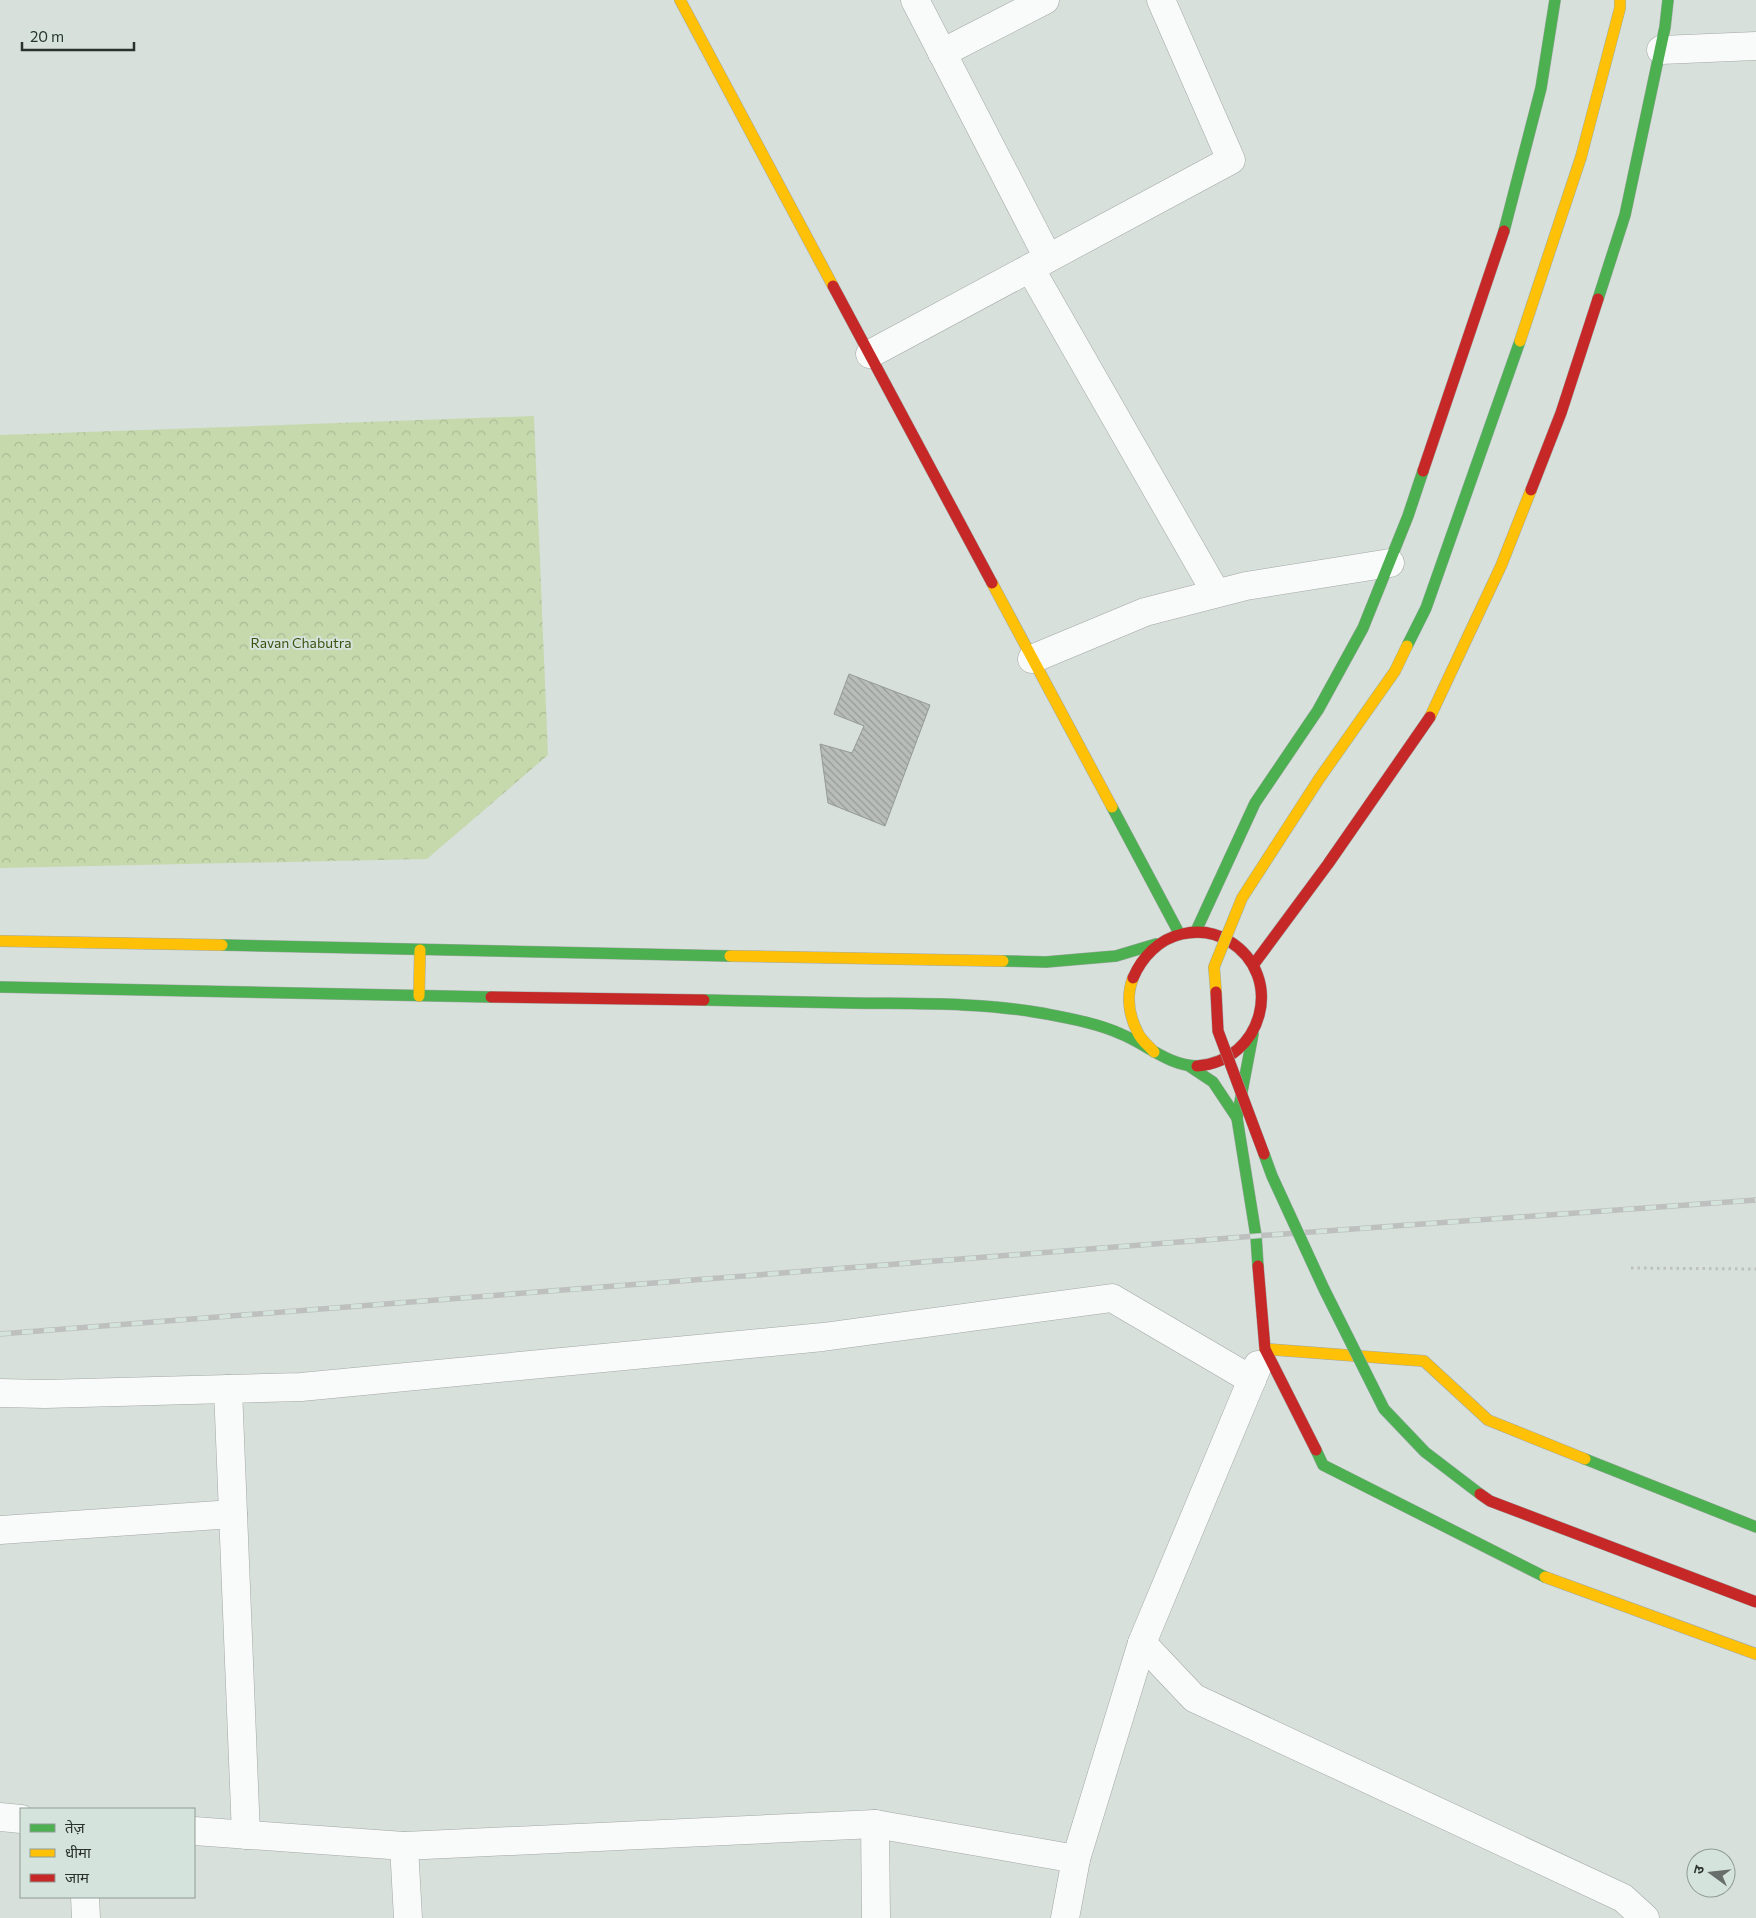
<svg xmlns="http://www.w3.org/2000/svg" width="1756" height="1918" font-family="Commissioner,'Noto Sans Devanagari',sans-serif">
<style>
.park{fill:url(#park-crowns)}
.building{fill:url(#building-back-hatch);stroke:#949a96}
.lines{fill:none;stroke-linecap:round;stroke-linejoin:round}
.street-casing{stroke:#a2a8a5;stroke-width:29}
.fast-casing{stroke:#a2a8a5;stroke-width:12}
.slow-casing{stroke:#a2a8a5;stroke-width:12}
.jam-casing{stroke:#a2a8a5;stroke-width:12}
.path{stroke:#bdc0bf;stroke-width:3;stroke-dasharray:2.5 4;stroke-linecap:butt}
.street{stroke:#f9fafa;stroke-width:28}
.fast{stroke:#4caf50;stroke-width:11}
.slow{stroke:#ffc107;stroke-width:11}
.jam{stroke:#c62828;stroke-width:11}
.rail-casing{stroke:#bdc0be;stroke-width:5.5}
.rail{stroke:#d4e4dc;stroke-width:4;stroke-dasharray:11;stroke-linecap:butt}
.fast-bridge-casing{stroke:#9bada9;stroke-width:12;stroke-linecap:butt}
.slow-bridge-casing{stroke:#9bada9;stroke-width:12;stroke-linecap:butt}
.jam-bridge-casing{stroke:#9bada9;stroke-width:12;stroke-linecap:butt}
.fast-bridge{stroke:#4caf50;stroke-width:11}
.slow-bridge{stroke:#ffc107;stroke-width:11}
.jam-bridge{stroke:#c62828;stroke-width:11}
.labels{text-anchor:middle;stroke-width:4;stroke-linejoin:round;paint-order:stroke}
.park-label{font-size:14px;fill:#3d500f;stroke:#d4e4dc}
</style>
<defs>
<pattern id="park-crowns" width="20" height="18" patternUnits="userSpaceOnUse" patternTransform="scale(1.25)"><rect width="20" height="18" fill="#c6d9ad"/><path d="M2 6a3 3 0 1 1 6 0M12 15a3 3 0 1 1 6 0" fill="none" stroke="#aabb95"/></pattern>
<pattern id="building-back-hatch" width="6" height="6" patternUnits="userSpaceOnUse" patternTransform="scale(1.25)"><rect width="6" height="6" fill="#b8bdba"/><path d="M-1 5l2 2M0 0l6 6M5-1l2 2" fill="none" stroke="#969a98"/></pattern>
</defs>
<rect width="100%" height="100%" fill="#d8e0dc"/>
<polygon class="park" points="534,416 548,755 427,859 0,868 0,435"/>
<polygon class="building" points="849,674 930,705 885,826 828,803 820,744 852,753 864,726 834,714"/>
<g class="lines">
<g class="street-casing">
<g id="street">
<polyline points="915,0 1048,258"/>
<polyline points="1661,50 1756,46"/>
<polyline points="942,53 1045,0"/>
<polyline points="1030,268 1216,593"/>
<polyline points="870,354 1231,160 1161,0"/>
<polyline points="1032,659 1145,612 1246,586 1390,563"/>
<polyline points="1258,1365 1142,1643 1194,1698 1623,1898 1645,1918"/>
<polyline points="228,1389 246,1835"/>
<polyline points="0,1393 45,1394 301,1387 823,1337 1112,1298 1252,1380"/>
<polyline points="0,1530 233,1514"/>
<polyline points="0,1817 21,1819"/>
<polyline points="875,1824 876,1918"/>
<polyline points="194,1831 404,1846 875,1824 1076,1859"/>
<polyline points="404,1846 408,1918"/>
<polyline points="85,1897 86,1918"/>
<polyline points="1065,1918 1076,1859 1142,1643"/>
</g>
</g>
<g class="fast-casing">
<g id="fast">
<polyline points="1504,231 1541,88 1555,0"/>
<polyline points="1598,299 1625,215 1665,27 1668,0"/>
<polyline points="1112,807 1179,933"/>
<polyline points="1196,931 1255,803 1318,710 1363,628 1408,516 1423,471"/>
<polyline points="222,945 730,956"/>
<polyline points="1003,961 1046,962 1116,956 1156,944"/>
<polyline points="0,987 491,997"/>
<path d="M 704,1000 C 753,1001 803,1002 852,1003 C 915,1004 978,1002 1041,1013 C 1067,1018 1097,1023 1121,1034 C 1146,1044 1169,1066 1197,1066"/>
<polyline points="1253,1034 1237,1118 1256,1236 1258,1266"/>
<polyline points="1189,1066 1213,1082 1237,1118"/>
<polyline points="1316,1450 1323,1465 1545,1577"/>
<polyline points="1585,1459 1756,1527"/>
</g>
</g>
<g class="slow-casing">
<g id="slow">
<polyline points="680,0 833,286"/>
<polyline points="992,583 1112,807"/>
<polyline points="1430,717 1501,566 1531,490"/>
<polyline points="0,941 222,945"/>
<polyline points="730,956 1003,961"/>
<path d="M 1133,978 C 1126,996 1129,1016 1138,1033 C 1141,1040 1149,1046 1154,1052"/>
<polyline points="419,996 420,950"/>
<polyline points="1265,1349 1424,1361 1488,1420 1585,1459"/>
<polyline points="1545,1577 1756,1654"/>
</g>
</g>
<g class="jam-casing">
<g id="jam">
<polyline points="833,286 992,583"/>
<polyline points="1423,471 1504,231"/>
<polyline points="1531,490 1561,413 1598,299"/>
<polyline points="1254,964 1328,864 1430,717"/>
<path d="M 1133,978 C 1142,957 1159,939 1182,934 C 1199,930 1214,932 1229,941 C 1286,976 1263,1061 1197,1066"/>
<polyline points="491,997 704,1000"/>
<polyline points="1258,1266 1265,1349 1316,1450"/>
</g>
</g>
<polyline class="path" points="1631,1268 1756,1269"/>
<use href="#street" class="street"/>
<use href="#fast" class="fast"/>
<use href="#slow" class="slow"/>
<use href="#jam" class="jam"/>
<g class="rail-casing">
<polyline id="rail" points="0,1334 1256,1236 1756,1200"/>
</g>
<use href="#rail" class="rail"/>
<g class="fast-bridge-casing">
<g id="fast-bridge">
<polyline points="1407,646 1426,608 1520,341"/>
<polyline points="1264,1154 1272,1176 1324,1289 1384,1409 1425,1452 1480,1494"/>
</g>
</g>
<g class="slow-bridge-casing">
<g id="slow-bridge">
<polyline points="1520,341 1581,157 1620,8 1620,0"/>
<polyline points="1216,992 1214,967 1242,898 1319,779 1395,671 1407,646"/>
</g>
</g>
<g class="jam-bridge-casing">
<g id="jam-bridge">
<polyline points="1216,992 1218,1031 1264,1154"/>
<polyline points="1480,1494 1490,1501 1756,1602"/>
</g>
</g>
<use href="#fast-bridge" class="fast-bridge"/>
<use href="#slow-bridge" class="slow-bridge"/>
<use href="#jam-bridge" class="jam-bridge"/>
</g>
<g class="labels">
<g class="park-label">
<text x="301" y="648">Ravan Chabutra</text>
</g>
</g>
<rect x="20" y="1808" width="175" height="90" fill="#d4e4dc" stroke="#909c96"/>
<rect x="30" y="1824" width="25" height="8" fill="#4caf50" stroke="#909c96"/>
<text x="65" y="1833" font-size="15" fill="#2b312e">तेज़</text>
<rect x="30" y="1849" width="25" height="8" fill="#ffc107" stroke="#909c96"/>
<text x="65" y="1858" font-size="15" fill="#2b312e">धीमा</text>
<rect x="30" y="1874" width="25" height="8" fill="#c62828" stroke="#909c96"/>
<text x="65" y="1883" font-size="15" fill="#2b312e">जाम</text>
<g transform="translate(1711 1873) rotate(285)"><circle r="24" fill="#d4e4dc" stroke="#909c96"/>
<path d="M0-4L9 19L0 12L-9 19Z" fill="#686e6b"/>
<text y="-8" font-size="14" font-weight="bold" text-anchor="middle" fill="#2b312e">उ</text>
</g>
<path d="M22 42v8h112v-8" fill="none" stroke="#2b312e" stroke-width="2.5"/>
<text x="30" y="42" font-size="15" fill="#2b312e" stroke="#d4e4dc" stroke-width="4" paint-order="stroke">20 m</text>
</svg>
